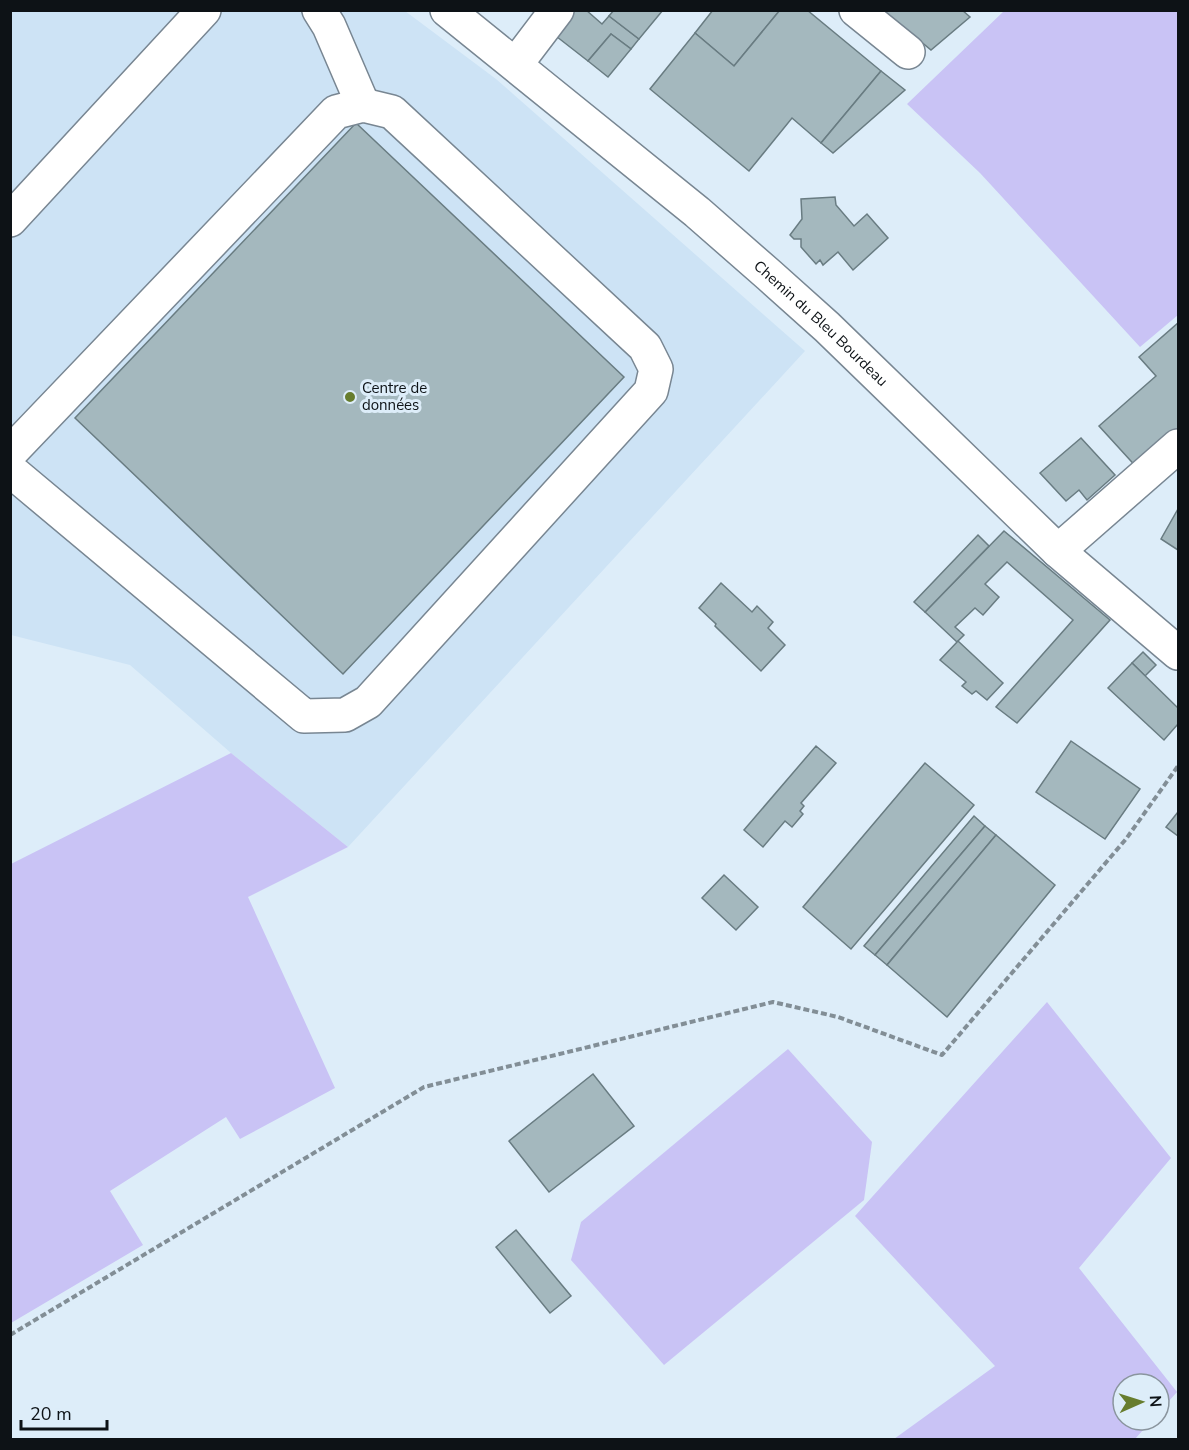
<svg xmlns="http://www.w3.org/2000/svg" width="1189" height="1450" font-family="'Nunito Sans',sans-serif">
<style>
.built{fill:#cde3f5}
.green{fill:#c9c3f5}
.building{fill:#a4b8be;stroke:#697c82;stroke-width:1.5}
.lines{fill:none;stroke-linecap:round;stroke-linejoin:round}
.minor-casing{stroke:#788692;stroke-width:36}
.path{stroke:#828e96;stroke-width:4;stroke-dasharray:6 3;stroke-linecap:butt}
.minor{stroke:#fff;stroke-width:33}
.poi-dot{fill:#677d2e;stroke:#ddedf9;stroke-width:2}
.labels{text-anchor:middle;stroke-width:6;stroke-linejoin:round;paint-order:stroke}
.street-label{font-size:15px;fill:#0d1216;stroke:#ddedf9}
.poi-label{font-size:15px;fill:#0d1216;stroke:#ddedf9;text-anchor:start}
</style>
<rect width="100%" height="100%" fill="#ddedf9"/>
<polygon class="built" points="10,11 405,11 496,79 805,351 348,847 231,753 130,665 11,635"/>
<g class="green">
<polygon points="1004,11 1178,11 1178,315 1140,347 980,173 907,104"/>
<polygon points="231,753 348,847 248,897 335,1088 240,1139 226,1117 110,1191 143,1245 11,1323 11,864"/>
<polygon points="1047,1002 1171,1158 1079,1268 1177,1392 1159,1412 1159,1384 1123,1384 1123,1420 1152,1420 1135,1439 894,1439 995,1366 855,1216"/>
<polygon points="788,1049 872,1142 864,1200 664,1365 571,1260 581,1222"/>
</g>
<g class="building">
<polygon points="571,10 586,10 602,24 609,16 639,39 631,49 611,34 588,61 552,33"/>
<polygon points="614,10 663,10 639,39 609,16"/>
<polygon points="713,10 780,10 734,66 695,33"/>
<polygon points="780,10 807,10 881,71 821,143 792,118 749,171 650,89 695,33 734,66"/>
<polygon points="883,10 962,10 970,17 931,50"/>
<polygon points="611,34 631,49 608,77 588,61"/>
<polygon points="881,71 905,90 833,153 821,143"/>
<polygon points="356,123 624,377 343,674 75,418"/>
<polygon points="835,197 836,205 854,226 867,214 888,238 853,270 838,252 823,265 820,260 816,264 801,247 801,239 794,239 790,235 802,219 801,199"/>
<polygon points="1178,323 1178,438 1140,471 1099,426 1156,376 1139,357"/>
<polygon points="1081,438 1115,475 1087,500 1079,490 1066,501 1040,473"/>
<polygon points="1178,509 1178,550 1161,539"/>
<polygon points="1004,531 1110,620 1017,723 996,707 1073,620 1007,562 985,584 999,597 983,615 975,608 955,627 964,635 957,642 925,612"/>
<polygon points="978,535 989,546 925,612 914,602"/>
<polygon points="721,583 752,612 757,606 773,622 768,628 785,645 761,671 715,626 716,624 699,608"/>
<polygon points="958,641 1003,683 987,700 976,691 972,694 962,686 966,682 940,660"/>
<polygon points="1143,652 1156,665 1145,676 1132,663"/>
<polygon points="1132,663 1178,708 1178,724 1164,740 1108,688"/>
<polygon points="1071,741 1140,789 1105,839 1036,792"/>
<polygon points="816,746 836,763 801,803 804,806 800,811 803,814 792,827 785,821 763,847 744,830"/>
<polygon points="925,763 974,805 851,949 803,907"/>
<polygon points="1178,812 1178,836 1166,827"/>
<polygon points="974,816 985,826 875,955 864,946"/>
<polygon points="985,826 996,835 887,965 875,955"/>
<polygon points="996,835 1055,885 947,1017 887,965"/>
<polygon points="724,875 758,907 736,930 702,898"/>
<polygon points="593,1074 634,1126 549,1192 509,1141"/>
<polygon points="516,1230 571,1296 550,1313 496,1247"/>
</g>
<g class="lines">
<g class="minor-casing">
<g id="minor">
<polyline points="319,10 329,26 363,105"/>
<path id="s1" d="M 447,10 L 697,212 L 769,275 L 827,327 L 1058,551 L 1178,653"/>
<polyline points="856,10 908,52"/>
<polyline points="516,64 557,10"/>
<polyline points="10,220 204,10"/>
<polyline points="10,453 336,112 363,105 392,112 645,347 656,369 651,391 368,702 345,715 304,716 10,470"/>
<polyline points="1058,551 1178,446"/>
</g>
</g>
<polyline class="path" points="10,1335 424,1087 773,1002 838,1017 942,1055 1126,839 1178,766"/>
<use href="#minor" class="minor"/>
</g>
<circle class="poi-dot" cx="350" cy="397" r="6"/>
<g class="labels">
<g class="street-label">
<text dy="5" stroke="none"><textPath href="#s1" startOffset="488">Chemin du Bleu Bourdeau</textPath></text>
</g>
<g class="poi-label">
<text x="362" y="393">Centre de<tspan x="362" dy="17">données</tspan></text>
</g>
</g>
<rect width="1189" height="1450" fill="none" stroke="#0d1216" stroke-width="24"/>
<g transform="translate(1141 1402) rotate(87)"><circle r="28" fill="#ddedf9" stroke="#8a959e" stroke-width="1.5"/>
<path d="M0-4.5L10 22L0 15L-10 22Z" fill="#677d2e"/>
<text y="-9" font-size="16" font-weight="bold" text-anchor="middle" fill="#0d1216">N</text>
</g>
<path d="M21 1420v9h86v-9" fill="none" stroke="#0d1216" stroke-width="3"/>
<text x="30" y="1420" font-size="18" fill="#0d1216" stroke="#ddedf9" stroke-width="4.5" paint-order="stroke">20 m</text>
</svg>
